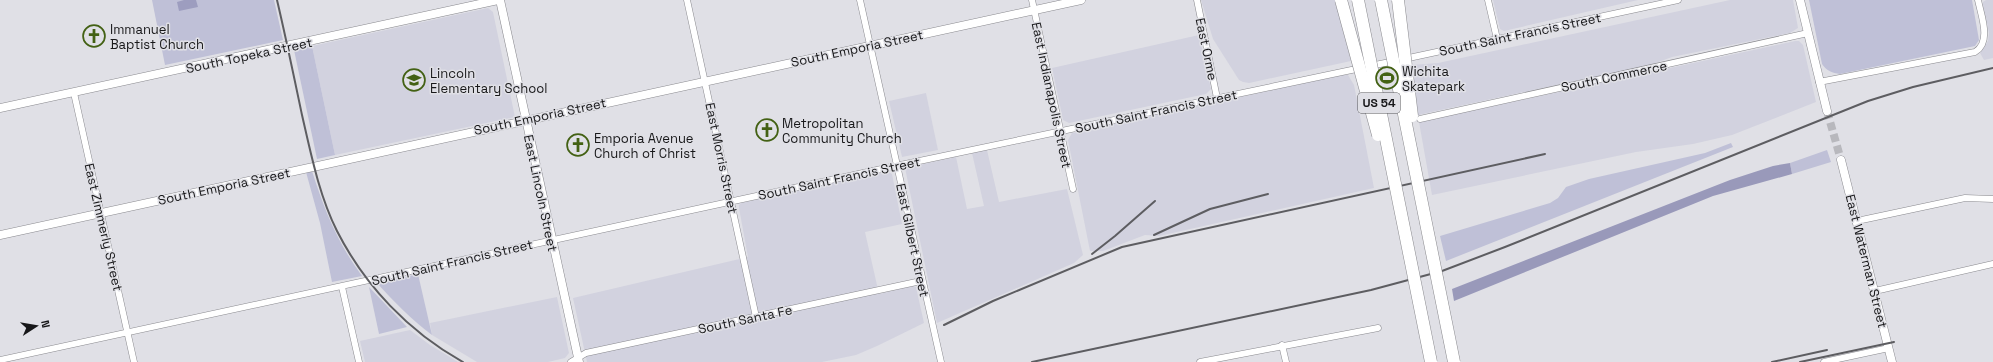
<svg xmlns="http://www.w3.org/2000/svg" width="1993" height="362" font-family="'Space Grotesk',sans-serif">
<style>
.built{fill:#d2d2df}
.green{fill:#bfc0d7}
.forest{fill:#9999ba}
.water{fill:#9d9dbf}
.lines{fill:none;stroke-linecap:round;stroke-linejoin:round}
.tertiary-tunnel{stroke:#b8b8bd;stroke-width:8;stroke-dasharray:8 4;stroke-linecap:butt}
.minor-casing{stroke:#89898e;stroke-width:7}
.tertiary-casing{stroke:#89898e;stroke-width:9}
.minor{stroke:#fff;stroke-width:6}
.tertiary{stroke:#fff;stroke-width:8}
.rail{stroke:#5d5d61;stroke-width:2}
.motorway-bridge-casing{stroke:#89898e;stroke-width:13;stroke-linecap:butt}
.motorway-bridge{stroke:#fff;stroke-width:12}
.labels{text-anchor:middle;stroke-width:3;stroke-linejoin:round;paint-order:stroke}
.shield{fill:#e0e0e6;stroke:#535356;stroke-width:1}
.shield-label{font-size:12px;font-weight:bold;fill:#171719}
.poi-label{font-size:13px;fill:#171719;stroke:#e0e0e6;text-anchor:start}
.street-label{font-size:13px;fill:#171719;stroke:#e0e0e6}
</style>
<rect width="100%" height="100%" fill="#e0e0e6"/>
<g class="built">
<polygon points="1201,0 1335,0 1351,61 1249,83 1243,82 1239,80 1213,39"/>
<polygon points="1493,0 1638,0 1504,31 1500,29"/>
<polygon points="1730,0 1793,0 1798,28 1790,33 1672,57 1653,64 1418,115 1412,65 1438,63"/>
<polygon points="1986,0 1993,0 1993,58 1984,60 1980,53 1988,41 1989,33 1983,5 1983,2"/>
<polygon points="488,8 493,12 515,117 335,155 312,46"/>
<polygon points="1199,35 1211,89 1206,94 1069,123 1063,120 1052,68"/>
<polygon points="1795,41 1799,41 1803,45 1816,102 1732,135 1693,144 1636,152 1432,195 1419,122"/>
<polygon points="1343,75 1348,75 1354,85 1374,188 1159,236 1145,235 1103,251 1090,251 1068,140 1072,133"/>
<polygon points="926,93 938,150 902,157 889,101"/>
<polygon points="987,150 999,202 1067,189 1083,255 1074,263 937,323 905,168 956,157 967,209 984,206 972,153"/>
<polygon points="887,171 892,174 902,224 865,232 879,294 913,286 916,287 924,323 877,346 856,355 822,362 587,362 573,298 748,257 739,208 739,205 741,203"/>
<polygon points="557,297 569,353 565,358 548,362 477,362 432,335 430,323"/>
<polygon points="410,330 430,345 458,362 365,362 360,341"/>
</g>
<g class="green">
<polygon points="152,0 274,0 283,40 165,65"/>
<path d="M 1809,0 L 1972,0 L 1979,40 L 1975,46 L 1840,74 C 1832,73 1827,71 1822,64 Z"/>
<polygon points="312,46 335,155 317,159 294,50"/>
<polygon points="1731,143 1733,147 1446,261 1440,236 1550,203 1558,198 1566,187 1589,179 1705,153"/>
<polygon points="1827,150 1831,162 1792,174 1790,163"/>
<path d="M 312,171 C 324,209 338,244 362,276 L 332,282 L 320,223 L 306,172 Z"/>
<path d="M 418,274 L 432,335 C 412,320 394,302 377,283 Z"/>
<polygon points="369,287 407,327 379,334"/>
</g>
<polygon class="forest" points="1790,163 1792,174 1713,196 1454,301 1452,289 1730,180 1773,166"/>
<polygon class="water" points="184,0 196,0 198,7 179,11 177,2"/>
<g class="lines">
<polyline class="tertiary-tunnel" points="1827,111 1841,160"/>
<g class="minor-casing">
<g id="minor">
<polyline points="687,0 756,317"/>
<polyline points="860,0 941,362"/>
<polyline points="1032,0 1073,189"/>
<polyline points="1197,0 1217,98"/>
<polyline points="1488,0 1497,39"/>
<polyline points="1404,59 1678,0"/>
<polyline points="1370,66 1395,61"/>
<path d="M 1819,82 L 1975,52 C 1992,42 1981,15 1978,0"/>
<polyline points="74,93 134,362"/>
<polyline points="1420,119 1808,33"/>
<polyline points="1857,221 1965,198 1993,199"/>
<polyline points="342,287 359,362"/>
<polyline points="1875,291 1993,264"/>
<polyline points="1282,345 1286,362"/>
<polyline points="0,360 886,168 1361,68"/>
<polyline points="571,362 586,353 921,281"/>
<polyline points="1200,362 1378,328"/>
<polyline points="1824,362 1889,348"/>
</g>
</g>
<g class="tertiary-casing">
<g id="tertiary">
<polyline points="500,0 579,362"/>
<polyline points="1800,0 1827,111"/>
<polyline points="0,108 498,0"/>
<polyline points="1841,160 1892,362"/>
<polyline points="0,235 1081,0"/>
</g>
</g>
<use href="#minor" class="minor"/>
<use href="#tertiary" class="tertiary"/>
<g class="rail">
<path d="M 277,0 C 286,38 294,77 302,115 C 311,154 319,195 337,231 C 365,286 409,332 463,362"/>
<polyline points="1154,235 1210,209 1268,194"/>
<polyline points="1092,254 1115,236 1155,201"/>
<polyline points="944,325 993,301 1122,247 1545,154"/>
<polyline points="1032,362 1371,290 1442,271 1505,247 1868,101 1913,87 1993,68"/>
<polyline points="1772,362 1827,350"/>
<polyline points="1800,362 1894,342"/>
</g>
<g class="motorway-bridge-casing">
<g id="motorway-bridge">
<polyline points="1341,0 1378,135"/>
<polyline points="1358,0 1431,362"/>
<polyline points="1381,0 1454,362"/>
<polyline points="1398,0 1412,116"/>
</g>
</g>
<use href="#motorway-bridge" class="motorway-bridge"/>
</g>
<defs>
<g id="church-ring" transform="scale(1.15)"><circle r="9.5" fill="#e0e0e6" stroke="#436114" stroke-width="1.5"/><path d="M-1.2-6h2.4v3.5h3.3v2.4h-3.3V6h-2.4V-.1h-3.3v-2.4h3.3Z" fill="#436114"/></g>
<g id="stadium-ring" transform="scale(1.15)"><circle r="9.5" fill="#e0e0e6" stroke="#436114" stroke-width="1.5"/><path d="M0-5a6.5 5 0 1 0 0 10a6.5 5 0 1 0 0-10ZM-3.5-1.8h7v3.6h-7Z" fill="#436114"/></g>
<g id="school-ring" transform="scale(1.15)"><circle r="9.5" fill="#e0e0e6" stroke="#436114" stroke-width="1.5"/><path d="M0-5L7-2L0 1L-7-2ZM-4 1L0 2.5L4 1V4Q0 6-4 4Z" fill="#436114"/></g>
</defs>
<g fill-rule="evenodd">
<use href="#church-ring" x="94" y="36"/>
<use href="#stadium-ring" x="1387" y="78"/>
<use href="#school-ring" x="414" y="80"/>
<use href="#church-ring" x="767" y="130"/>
<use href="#church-ring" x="578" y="145"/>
</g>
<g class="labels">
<rect class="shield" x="1358" y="93" width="42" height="20" rx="3"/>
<g class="shield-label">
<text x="1379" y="107">US 54</text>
</g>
<g class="poi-label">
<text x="110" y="34">Immanuel<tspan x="110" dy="15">Baptist Church</tspan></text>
<text x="1402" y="76">Wichita<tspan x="1402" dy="15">Skatepark</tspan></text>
<text x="430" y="78">Lincoln<tspan x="430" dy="15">Elementary School</tspan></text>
<text x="782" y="128">Metropolitan<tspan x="782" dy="15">Community Church</tspan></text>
<text x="594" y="143">Emporia Avenue<tspan x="594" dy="15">Church of Christ</tspan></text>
</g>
<g class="street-label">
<text transform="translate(1520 34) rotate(-12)" y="5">South Saint Francis Street</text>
<text transform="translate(857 48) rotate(-12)" y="5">South Emporia Street</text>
<text transform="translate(1207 49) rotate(78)" y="5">East Orme</text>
<text transform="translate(249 55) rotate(-12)" y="5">South Topeka Street</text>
<text transform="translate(1614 76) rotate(-12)" y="5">South Commerce</text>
<text transform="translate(1052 95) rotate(78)" y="5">East Indianapolis Street</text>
<text transform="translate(1156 111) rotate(-12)" y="5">South Saint Francis Street</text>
<text transform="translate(540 116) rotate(-12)" y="5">South Emporia Street</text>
<text transform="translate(722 158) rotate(78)" y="5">East Morris Street</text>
<text transform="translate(839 178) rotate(-12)" y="5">South Saint Francis Street</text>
<text transform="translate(224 186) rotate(-12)" y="5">South Emporia Street</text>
<text transform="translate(541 193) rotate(78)" y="5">East Lincoln Street</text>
<text transform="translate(104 227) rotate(77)" y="5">East Zimmerly Street</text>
<text transform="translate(913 240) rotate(78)" y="5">East Gilbert Street</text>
<text transform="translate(1867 261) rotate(76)" y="5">East Waterman Street</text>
<text transform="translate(452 262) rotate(-13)" y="5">South Saint Francis Street</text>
<text transform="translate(745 319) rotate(-12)" y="5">South Santa Fe</text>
</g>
</g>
<g transform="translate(36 326) rotate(78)" stroke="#e0e0e6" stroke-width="3" paint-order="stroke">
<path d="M0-3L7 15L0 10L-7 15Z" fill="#171719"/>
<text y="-6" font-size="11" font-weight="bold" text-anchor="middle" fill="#171719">N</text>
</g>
</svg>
